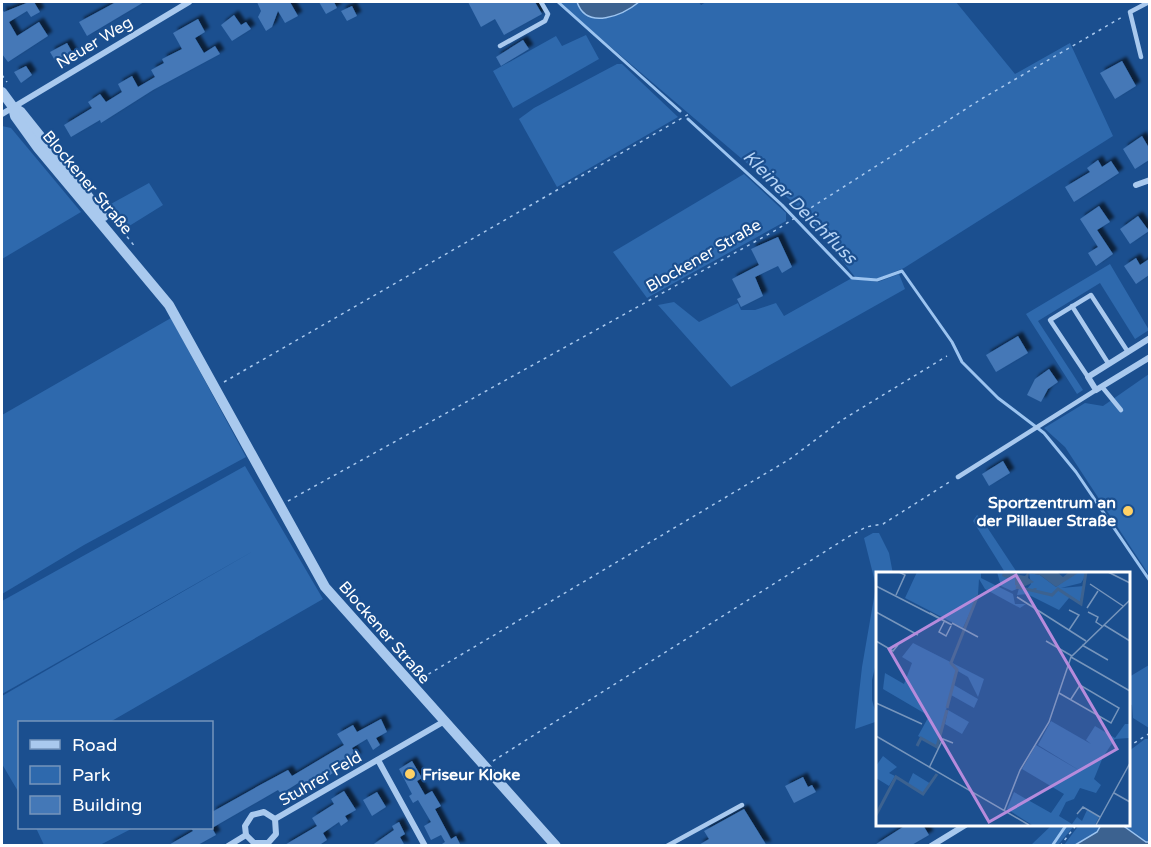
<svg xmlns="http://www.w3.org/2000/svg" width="1151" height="847" font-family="'Varela Round',sans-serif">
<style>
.green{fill:#2e69ad}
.water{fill:#3c6290;stroke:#9cc4f0;stroke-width:1.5}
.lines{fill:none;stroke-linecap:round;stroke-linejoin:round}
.stream{stroke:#9cc4f0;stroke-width:3}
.building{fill:#4478b7;filter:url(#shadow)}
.path{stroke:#a9c9ee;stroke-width:1.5;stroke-dasharray:3 4.5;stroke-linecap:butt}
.service{stroke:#a9c9ee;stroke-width:4.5}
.minor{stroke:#a9c9ee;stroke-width:6}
.tertiary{stroke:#a9c9ee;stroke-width:10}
.poi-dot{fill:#ffd166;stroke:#1b4f8f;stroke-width:2}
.labels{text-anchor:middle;stroke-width:4.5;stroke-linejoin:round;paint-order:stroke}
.street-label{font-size:16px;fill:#fff;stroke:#1b4f8f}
.poi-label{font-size:16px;font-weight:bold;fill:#fff;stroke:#1b4f8f;text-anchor:end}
.water-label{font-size:18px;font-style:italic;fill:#b5d3f5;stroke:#1b4f8f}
.inset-river{fill:none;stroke:#3c6290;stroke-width:3}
.inset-road{fill:none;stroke:#7695bc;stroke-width:1.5}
.view{fill:#b68bdc;fill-opacity:0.15;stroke:#b68bdc;stroke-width:3}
.inset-edge{fill:none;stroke:#fff;stroke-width:3}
</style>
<defs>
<filter id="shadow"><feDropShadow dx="4.5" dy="-4.5" stdDeviation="1.5" flood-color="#0009"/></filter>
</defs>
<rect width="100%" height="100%" fill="#1b4f8f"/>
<g class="green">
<polygon points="558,2 577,2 580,8 593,18 604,19 639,2 699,2 701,5 706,2 956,2 1015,74 1070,43 1113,136 904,268 877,279 855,277 803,211"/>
<polygon points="586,35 599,59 513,108 493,71 556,36 562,46"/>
<polygon points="617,64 622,64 678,117 557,187 519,119 534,108"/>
<polygon points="2,126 11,128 81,212 2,259"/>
<polygon points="744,174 786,213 786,221 647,298 613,252"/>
<polygon points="149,183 163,205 126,228 109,205"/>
<polygon points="1110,264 1149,330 1135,339 1100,283 1038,321 1083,390 1077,394 1026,314"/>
<polygon points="899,274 905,289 731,387 658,305 674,302 699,322 738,303 741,310 755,310 776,303 784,316 852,278 878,282"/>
<polygon points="171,318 246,457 84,545 2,594 2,415"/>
<polygon points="1149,374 1149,575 1065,447 1044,428 1085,403 1103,406"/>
<polygon points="245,466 323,599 110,722 20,722 19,793 2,764 2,696 262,546 2,694 2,601"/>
<polygon points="977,515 981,518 1018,574 1006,574 973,521"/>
<polygon points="873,533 879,533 889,553 893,574 878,574 878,655 872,680 872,700 878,721 855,729 862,667 876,586 864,538"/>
<polygon points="1149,665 1149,728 1133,718 1132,705 1128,704 1129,677"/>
<polygon points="1145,739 1149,739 1149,842 1146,842 1122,825 1128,824 1129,751"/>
<polygon points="1053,824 1075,825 1058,845 1031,845"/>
<path d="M 1079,825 L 1101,825 C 1094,838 1078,846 1064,845 Z"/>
<polygon points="36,828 133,828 100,845 44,845"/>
</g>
<g class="water">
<path d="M 577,2 L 639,2 C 623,15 587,31 577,2 Z"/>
<polygon points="1101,825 1122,825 1146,842 1149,842 1149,845 1075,845 1097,832"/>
</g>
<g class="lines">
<g class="stream">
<polyline points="558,2 680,111"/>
<polyline points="688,119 782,205 852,278 877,280 902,271 952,342 962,362 998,398 1044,433 1076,472 1150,581"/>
<polyline points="1052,846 1067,824"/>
</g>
</g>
<g class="building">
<polygon points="29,2 34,2 40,12 31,17 27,11 9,22 17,36 39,22 48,36 8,62 2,54 2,9 4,12"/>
<polygon points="116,2 144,2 87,36 79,22"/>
<polygon points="257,2 290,2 298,16 285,23 278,11 272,27 266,31 258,17 261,11"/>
<polygon points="319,2 334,2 337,8 326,14"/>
<polygon points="468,2 535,2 542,14 504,35 495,19 481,27"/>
<polygon points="352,6 357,16 347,21 341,11"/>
<polygon points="234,15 241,25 246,22 251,29 232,41 221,25"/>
<polygon points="198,19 205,32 195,38 204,53 215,46 220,54 153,90 101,123 100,120 71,137 64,125 92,108 88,102 100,94 106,102 122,92 118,84 132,76 138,87 155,77 151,70 164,63 162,59 182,49 173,33"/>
<polygon points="523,40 529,49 501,66 496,57"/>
<polygon points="67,43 76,59 60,69 50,52"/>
<polygon points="1122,61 1136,86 1115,99 1100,73"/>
<polygon points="26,66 32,75 21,83 14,72"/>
<polygon points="1142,136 1149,148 1149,160 1135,169 1123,149"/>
<polygon points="1098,160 1102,167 1111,161 1119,173 1074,202 1065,187 1090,172 1087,168"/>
<polygon points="1099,206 1110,222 1097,230 1113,254 1096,266 1088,253 1098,247 1080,219"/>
<polygon points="1138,216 1149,231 1130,244 1120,229"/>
<polygon points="778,237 792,267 782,273 778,266 755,277 763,296 741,307 737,299 741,297 732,279 759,265 751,249"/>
<polygon points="1136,258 1140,265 1149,259 1149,275 1136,284 1124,266"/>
<polygon points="1018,336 1028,353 996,372 986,355"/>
<polygon points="1049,369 1058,382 1048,389 1041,402 1027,395 1035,379"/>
<polygon points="1003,461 1010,473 989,486 982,474"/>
<polygon points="381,719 387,732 376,738 380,745 373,750 367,739 352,748 357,757 330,775 328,772 306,786 303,780 281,794 278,790 212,828 216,835 196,846 167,846 193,831 191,828 212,828 212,812 260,785 288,770 292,776 344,745 337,734 353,725 357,732"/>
<polygon points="412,761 422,778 417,781 425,795 432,791 441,806 435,809 451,839 456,836 461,846 439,846 445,842 441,835 431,840 424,826 431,822 418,800 413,803 409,796 412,794 399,769"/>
<polygon points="803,777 808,787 812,785 816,792 794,803 785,786"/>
<polygon points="344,791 356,810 345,816 348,821 341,826 339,822 323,833 327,840 318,846 283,846 317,826 312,818 334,804 331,799"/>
<polygon points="377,792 386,807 372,816 363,800"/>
<polygon points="744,809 767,846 697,846 709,839 704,831"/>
<polygon points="399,822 405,834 400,837 405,846 371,846 394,830 392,826"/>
<polygon points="906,825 923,825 929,835 910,846 873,846"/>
</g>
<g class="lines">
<g class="path">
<polyline points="2,75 7,82"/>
<polyline points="113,219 136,248"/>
<polyline points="224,382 689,114"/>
<polyline points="288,501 776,230 983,98 1124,16"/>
<polyline points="422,678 790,459 842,420 947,356"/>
<polyline points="1128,747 1150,733"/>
<polyline points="493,761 848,537 866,527 883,524 951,481"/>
<polyline points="1060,846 1077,824"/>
</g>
<g class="service">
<polyline points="500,46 545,21 548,14 541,2"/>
<polyline points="1141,57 1130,12 1149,2"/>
<polyline points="1072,306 1108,363"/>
<polyline points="1088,377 1050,320 1091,295 1128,352"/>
<polyline points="1103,388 1121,410"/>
<polyline points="958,477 1096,390"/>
<polyline points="667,846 742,805"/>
</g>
<g class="minor">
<polyline points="2,114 189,2"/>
<polyline points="1136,185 1150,180"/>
<polyline points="1150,338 1088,377 1096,390 1150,357"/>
<polyline points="378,760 425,846"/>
<polyline points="246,835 254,843 268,843 276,834 275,819"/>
<polyline points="228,846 246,835 245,826 252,815 264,812 275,819 443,722"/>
<polyline points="931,846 967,824"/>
</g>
<g class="tertiary">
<polyline points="2,92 13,107 21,112 104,216"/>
<polyline points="13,107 15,116 38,148 169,305 325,587 556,846"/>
</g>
</g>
<g class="poi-dot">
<circle cx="1128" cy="511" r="6"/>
<circle cx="410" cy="774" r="6"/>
</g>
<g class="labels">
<g class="street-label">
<text transform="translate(94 42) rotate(-31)" y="6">Neuer Weg</text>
<text transform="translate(88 182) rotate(50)" y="6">Blockener Straße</text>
<text transform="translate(703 255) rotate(-30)" y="6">Blockener Straße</text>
<text transform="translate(385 632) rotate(49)" y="6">Blockener Straße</text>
<text transform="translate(320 778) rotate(-30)" y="6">Stuhrer Feld</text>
</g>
<g class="poi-label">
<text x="1116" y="508">Sportzentrum an<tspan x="1116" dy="18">der Pillauer Straße</tspan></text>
<text x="422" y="780" text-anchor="start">Friseur Kloke</text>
</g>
<g class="water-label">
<text transform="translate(800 207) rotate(45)" y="6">Kleiner Deichfluss</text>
</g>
</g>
<g transform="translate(876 572)">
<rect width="254" height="254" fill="#1b4f8f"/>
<path d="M 41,0 L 105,0 L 105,6 L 137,22 L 139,32 L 150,32 L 144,36 L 109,17 L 103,7 L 102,23 L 87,56 L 29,26 ZM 121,0 L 139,3 L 150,18 L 155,12 L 153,1 L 164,3 L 180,15 L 200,0 L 212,0 L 205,11 L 185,16 L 208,14 L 204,30 L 193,26 L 183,38 L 151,22 L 141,23 L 143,16 L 136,19 L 125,14 ZM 37,71 L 108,107 L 102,125 L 92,105 L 80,98 L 61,175 L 42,164 L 53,144 L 7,117 L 9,101 L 28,112 L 36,91 L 26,85 ZM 78,113 L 102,127 L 98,136 L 75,123 ZM 72,138 L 93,150 L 86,162 L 69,152 ZM 175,149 L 215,172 L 210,168 L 219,154 L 239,166 L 249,152 L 253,152 L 253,166 L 239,167 L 227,185 L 218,207 L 225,213 L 220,221 L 204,216 L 198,227 L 190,230 L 183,244 L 196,252 L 201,245 L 206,249 L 211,238 L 223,245 L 219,253 L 156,253 L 131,237 L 138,220 L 175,241 L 188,222 L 146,197 L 160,173 L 206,200 L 162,173 ZM 7,184 L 21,195 L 13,201 L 19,204 L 13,214 L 0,206 L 0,194 ZM 37,201 L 55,212 L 47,221 L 32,212 Z" fill="#2e69ad"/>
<path d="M 127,0 L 149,4 L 152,0 L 181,0 L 187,5 L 193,0 L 202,1 L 180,15 L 164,3 L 153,1 L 152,6 L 158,10 L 147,15 L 139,13 L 139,3 L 133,7 L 126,4 Z" fill="#3c6290"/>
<path class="inset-river" d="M 140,15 L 159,19M 159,16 L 159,19 L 176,23 L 182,17 L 205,32 L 210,0M 71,136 L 81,98 L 75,91 L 102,23M 41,174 L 45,166 L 61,175 L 71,138M 0,243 L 20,205 L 47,222 L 61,202"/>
<path class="inset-road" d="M 232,0 L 254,11M 214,12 L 247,34M 0,14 L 76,53 L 54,41M 20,23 L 29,3 L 23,0M 141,25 L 210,69M 211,36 L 222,19M 0,40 L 42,63M 212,40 L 222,45 L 220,50 L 226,54M 68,50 L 63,60 L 70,64 L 75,54M 76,51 L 102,65M 228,53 L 254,69M 193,58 L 203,43 L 193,38M 0,69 L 17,79 L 22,73M 170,69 L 196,84M 206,73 L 232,88M 195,85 L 254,119M 183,121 L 235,151 L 243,136 L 204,113 L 195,127M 0,131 L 46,152M 0,164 L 153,253M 53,196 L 67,167 L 77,171M 238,221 L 254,230M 128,239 L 144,198 L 173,150 L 195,85 L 254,28M 201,242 L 207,235 L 224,245M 220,253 L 254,191"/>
<path class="view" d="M 140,3 L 241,177 L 113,250 L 13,77 Z"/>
<rect width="254" height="254" class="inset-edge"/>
</g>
<rect width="1151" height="847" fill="none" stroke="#ffffff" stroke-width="6"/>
<rect x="18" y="721" width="195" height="108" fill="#1b4f8f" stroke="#7695bc" stroke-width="1.5"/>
<rect x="30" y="740" width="30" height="9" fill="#a9c9ee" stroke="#7695bc" stroke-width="1.5"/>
<text x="72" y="751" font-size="18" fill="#ffffff">Road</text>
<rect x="30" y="766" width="30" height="18" fill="#2e69ad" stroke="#7695bc" stroke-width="1.5"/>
<text x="72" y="781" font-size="18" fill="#ffffff">Park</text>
<rect x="30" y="796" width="30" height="18" fill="#4478b7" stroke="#7695bc" stroke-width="1.5"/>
<text x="72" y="811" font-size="18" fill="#ffffff">Building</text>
</svg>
